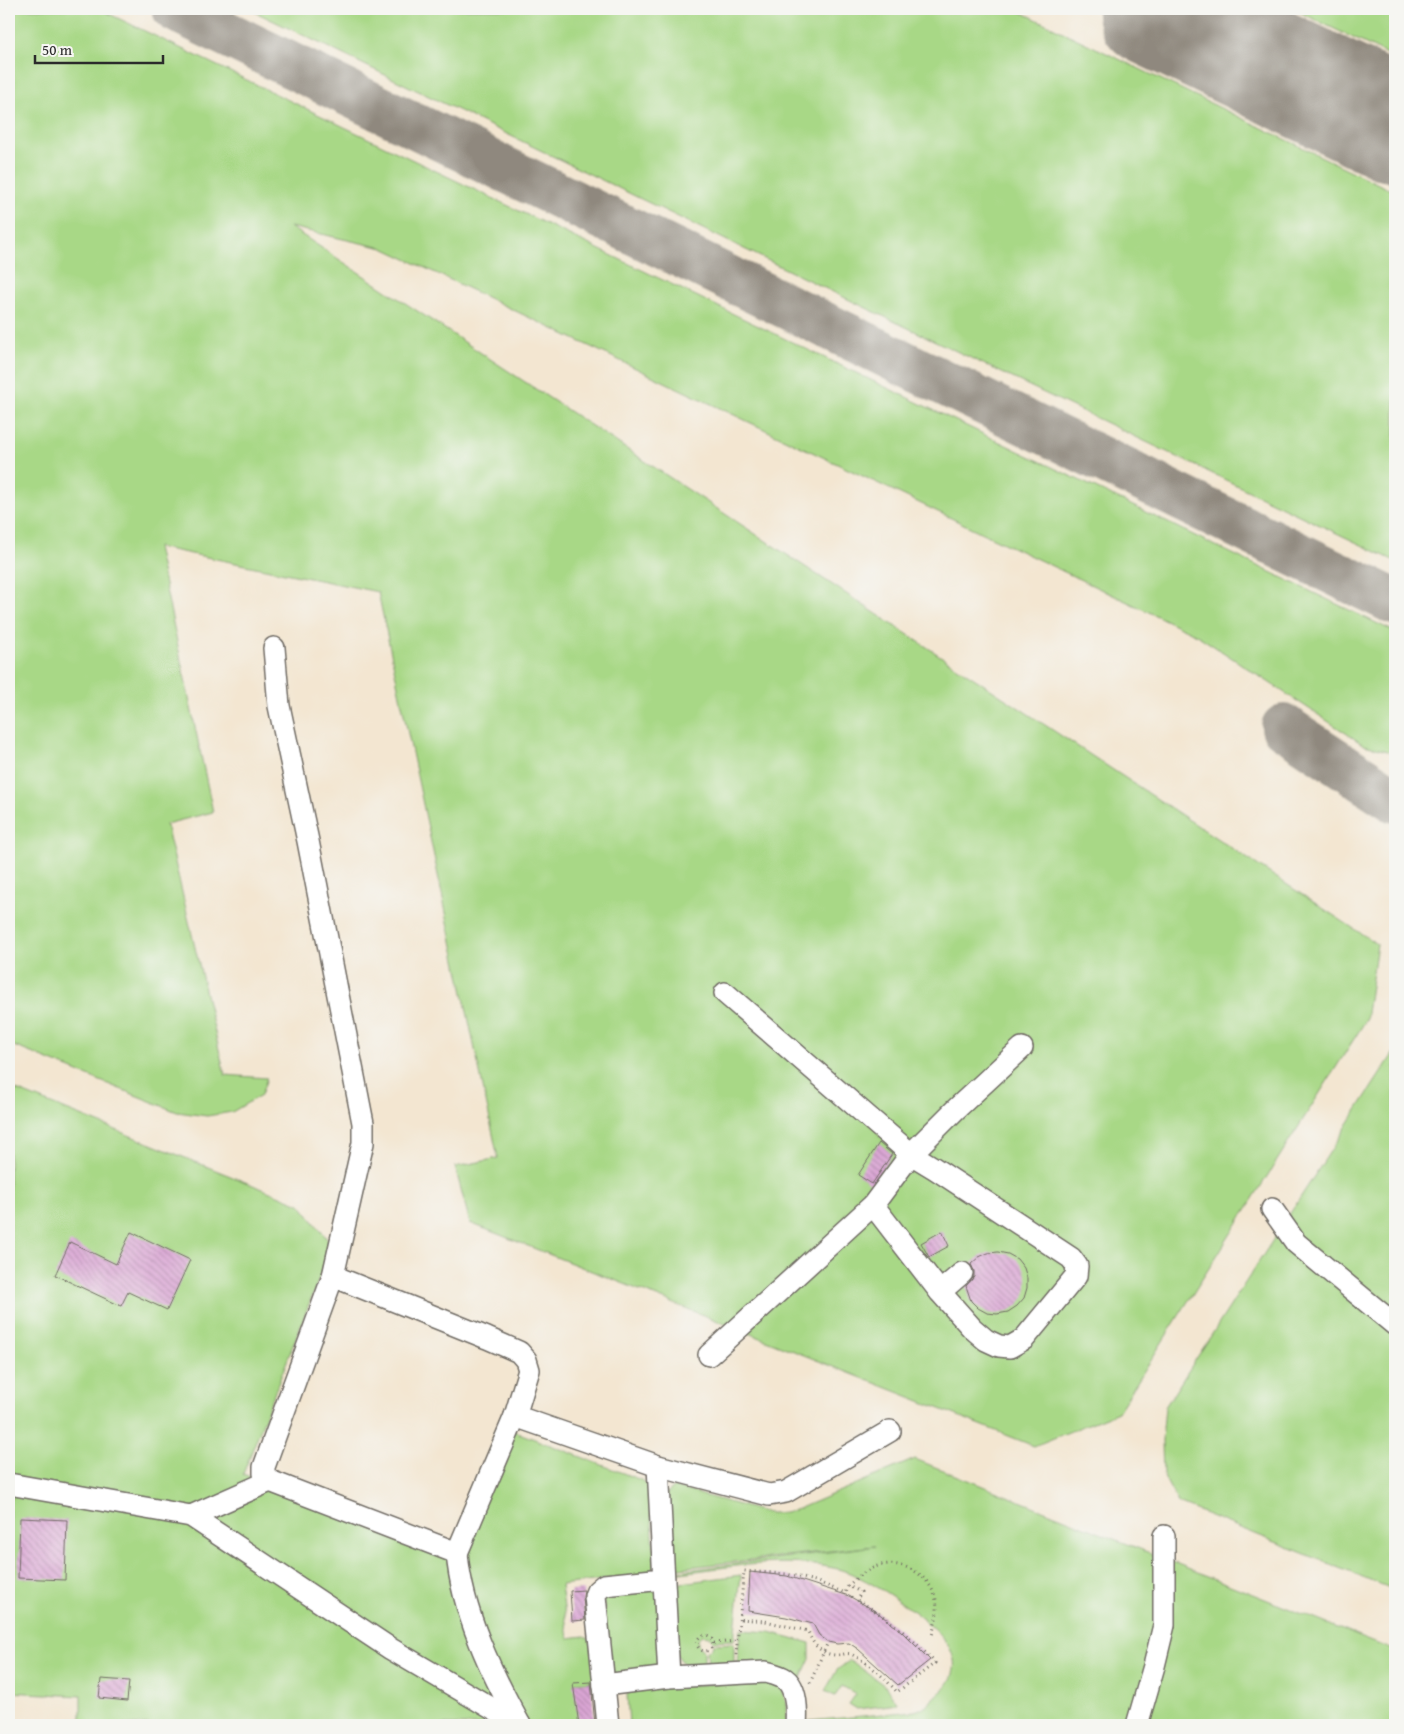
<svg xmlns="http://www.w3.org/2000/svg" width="1404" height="1734" font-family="'Gentium Book Plus',serif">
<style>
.green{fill:#a8d886;stroke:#6a8258}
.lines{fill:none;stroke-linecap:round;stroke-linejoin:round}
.taxiway{stroke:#8f887e;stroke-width:46}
.runway{stroke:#8f887e;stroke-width:115}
.building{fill:url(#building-back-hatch)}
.minor-casing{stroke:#716c65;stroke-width:24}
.path{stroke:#716c65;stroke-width:3;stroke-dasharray:1 4;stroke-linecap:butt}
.minor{stroke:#fff;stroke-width:21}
</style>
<defs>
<pattern id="building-back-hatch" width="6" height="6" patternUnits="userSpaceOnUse" patternTransform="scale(1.25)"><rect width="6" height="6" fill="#daa5d4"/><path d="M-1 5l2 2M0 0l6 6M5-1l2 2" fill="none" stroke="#b187ac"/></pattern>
</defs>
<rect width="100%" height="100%" fill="#f6f6f2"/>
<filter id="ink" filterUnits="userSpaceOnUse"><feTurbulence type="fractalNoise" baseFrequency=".02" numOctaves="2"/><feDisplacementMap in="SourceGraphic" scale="10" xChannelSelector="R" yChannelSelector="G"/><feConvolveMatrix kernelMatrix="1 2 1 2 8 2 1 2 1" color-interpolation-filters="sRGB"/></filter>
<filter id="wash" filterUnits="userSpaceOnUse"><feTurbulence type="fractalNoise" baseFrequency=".0096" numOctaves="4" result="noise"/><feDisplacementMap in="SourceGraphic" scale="20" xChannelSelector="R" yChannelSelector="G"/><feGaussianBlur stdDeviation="1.12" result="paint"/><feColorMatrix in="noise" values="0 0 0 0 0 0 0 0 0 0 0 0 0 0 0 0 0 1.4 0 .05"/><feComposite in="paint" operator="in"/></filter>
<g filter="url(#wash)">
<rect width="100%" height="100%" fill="#f3e6d1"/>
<g class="green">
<polygon points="9,9 99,9 1395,632 1395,753 1364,745 1197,635 383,248 290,227 1377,944 1366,1020 1118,1412 1034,1446 470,1223 455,1167 498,1158 378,592 157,547 213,812 166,824 225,1075 267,1078 261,1095 232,1112 207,1116 177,1112 9,1044"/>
<polygon points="249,9 1015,9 1395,192 1395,561 837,294"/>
<polygon points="1293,9 1395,9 1395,58"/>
<polygon points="1395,1051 1395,1590 1178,1503 1163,1475 1162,1440 1165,1407"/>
<polygon points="9,1087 300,1204 332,1245 243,1474 457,1557 511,1430 641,1480 647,1485 650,1491 655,1565 650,1574 561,1585 568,1638 584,1636 590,1639 600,1681 574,1683 580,1725 81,1725 81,1696 9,1692"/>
<path d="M 915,1459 L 1395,1651 L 1395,1725 L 806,1725 L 809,1725 L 809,1721 L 915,1711 C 926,1708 933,1698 942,1691 C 952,1681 958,1668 952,1653 C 942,1625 867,1576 838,1569 C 783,1556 726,1568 671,1574 L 671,1572 L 875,1546 L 671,1569 L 667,1493 L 674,1487 L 768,1513 L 785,1513 L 798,1509 Z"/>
<path d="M 741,1575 L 734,1640 L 713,1641 L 710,1636 L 702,1635 C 697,1638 697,1642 699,1647 L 704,1651 L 704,1666 L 685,1665 L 676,1654 L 673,1587 L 681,1583 Z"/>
<polygon points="653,1589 658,1594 661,1670 615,1674 610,1671 603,1595"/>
<polygon points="740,1630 770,1632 810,1643 810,1658 800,1680 786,1673 737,1665"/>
<polygon points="734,1643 734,1665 708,1665 707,1651 712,1648 713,1644"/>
<polygon points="850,1660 885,1686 898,1704 857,1709 849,1704 856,1694 842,1686 835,1696 825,1691 837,1670"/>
<polygon points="771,1680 783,1691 786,1702 786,1725 629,1725 627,1694 633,1689"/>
</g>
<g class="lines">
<g class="taxiway">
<polyline points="175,9 1395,602"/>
<polyline points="1284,727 1395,800"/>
</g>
<polyline class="runway" points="1154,9 1395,125"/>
</g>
<g id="blocks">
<g class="building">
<polygon points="879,1143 892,1154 872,1184 858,1175"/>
<polygon points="942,1231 949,1246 929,1257 921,1243"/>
<polygon points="131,1232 190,1260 167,1310 128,1292 121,1306 55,1275 70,1242 116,1264"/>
<polygon points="998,1252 1008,1254 1017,1259 1024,1268 1027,1278 1027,1288 1024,1298 1017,1306 1008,1312 997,1314 987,1313 978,1308 971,1301 966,1286 974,1277 974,1271 971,1264 979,1257 988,1253"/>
<polygon points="20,1518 67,1520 65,1580 18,1578"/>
<polygon points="750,1572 787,1576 849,1596 877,1612 901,1631 930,1660 898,1685 858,1649 849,1643 837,1644 828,1642 819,1635 813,1624 786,1617 748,1611"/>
<polygon points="584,1590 583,1597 585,1620 572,1621 570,1591"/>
<polygon points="101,1679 129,1681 127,1701 99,1698"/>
<polygon points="591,1682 595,1725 579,1725 573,1683"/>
</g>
</g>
</g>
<g filter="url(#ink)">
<use href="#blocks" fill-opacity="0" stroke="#716c65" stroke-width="1"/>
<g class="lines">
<g class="minor-casing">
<g id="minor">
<polyline points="274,648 279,706 308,841 363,1123 363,1143 333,1276"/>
<polyline points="725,993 911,1154 955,1110 1022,1048"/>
<polyline points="1272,1209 1296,1243 1395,1325"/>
<polygon points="333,1276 487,1338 519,1352 526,1360 529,1370 515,1416 457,1553 270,1481 264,1474 264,1467"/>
<polyline points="940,1292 962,1273"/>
<polyline points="709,1355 873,1205 911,1154 934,1168 1071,1258 1077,1266 1076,1276 1024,1339 1010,1347 999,1346 986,1340 972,1328 940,1292 873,1205"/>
<polyline points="515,1416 658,1466 769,1495 786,1492 890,1431"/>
<polyline points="658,1466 669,1677"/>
<polyline points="9,1484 191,1516 391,1649 520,1725"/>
<polyline points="191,1516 270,1481"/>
<path d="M 457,1553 C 462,1613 492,1674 520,1725"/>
<path d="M 604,1685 L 669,1677 L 766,1672 C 773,1674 779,1675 785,1679 C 797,1688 797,1712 796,1725"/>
<polyline points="608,1725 595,1596 597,1591 604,1585 663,1579"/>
<polyline points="1137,1725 1154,1666 1164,1625 1164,1536"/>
</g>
</g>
<g class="path">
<path d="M 848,1586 C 854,1580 862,1573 870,1569 C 899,1554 937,1576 937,1609 C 937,1618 934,1627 932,1636"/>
<circle cx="705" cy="1643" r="8"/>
<polyline points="714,1643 737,1641"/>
<path d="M 736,1655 L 744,1571 L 787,1574 L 815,1581 L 845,1593 L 848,1586 L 861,1592 L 857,1600 C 887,1617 912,1637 935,1663 L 897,1692 C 884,1677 869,1663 851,1654 C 847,1653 844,1654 840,1655 C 823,1656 813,1646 808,1631 L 765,1621 L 740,1619"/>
<polyline points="810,1683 828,1642"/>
</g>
<use href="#minor" class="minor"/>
</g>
</g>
<rect width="1404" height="1734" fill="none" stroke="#f6f6f2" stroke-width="30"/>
<path d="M35 55v8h128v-8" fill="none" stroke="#2b2b2b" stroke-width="2.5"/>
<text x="42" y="55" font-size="15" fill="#2b2b2b" stroke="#f6f6f2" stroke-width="4" paint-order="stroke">50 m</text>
</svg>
